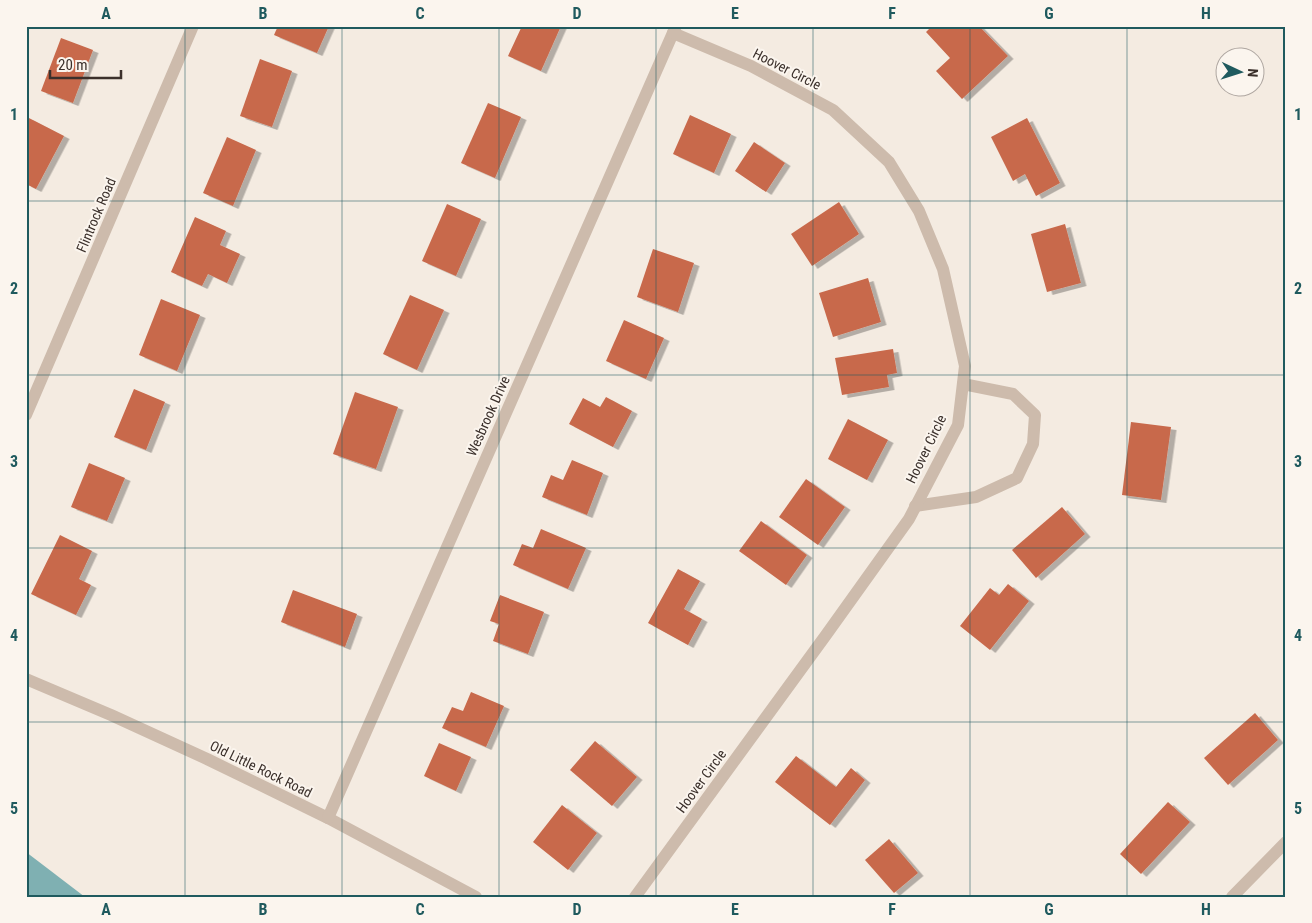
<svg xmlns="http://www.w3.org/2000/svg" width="1312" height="923" font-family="'Roboto Condensed',sans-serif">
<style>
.water{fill:#7fb0b2}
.building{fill:#c8694b;filter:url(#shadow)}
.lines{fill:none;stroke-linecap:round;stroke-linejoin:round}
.minor{stroke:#cdbbac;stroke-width:12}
.grid{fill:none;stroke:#1f5a5e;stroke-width:1;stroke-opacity:0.55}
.labels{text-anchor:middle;stroke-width:4;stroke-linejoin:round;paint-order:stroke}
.street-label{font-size:14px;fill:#3b302b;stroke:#fbf5ee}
.neatline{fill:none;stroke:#1f5a5e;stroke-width:2}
.grid-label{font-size:16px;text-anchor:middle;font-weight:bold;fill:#1f5a5e}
</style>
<defs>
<filter id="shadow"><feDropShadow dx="5.5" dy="3" stdDeviation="0" flood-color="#0004"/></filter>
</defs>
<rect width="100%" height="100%" fill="#f4ebe1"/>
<polygon class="water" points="26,852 85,897 26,897"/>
<g class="building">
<polygon points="278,26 329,26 317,53 274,35"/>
<polygon points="522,26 561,26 541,71 508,56"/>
<polygon points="932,26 979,26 1008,56 962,99 936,71 950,58 926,32"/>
<polygon points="61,38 93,50 73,103 41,91"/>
<polygon points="260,59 292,71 272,127 240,116"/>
<polygon points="488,103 521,117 495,178 461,163"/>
<polygon points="690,115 731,134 714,173 673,154"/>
<polygon points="27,117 64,136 36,189 26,184"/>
<polygon points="1027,118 1060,183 1036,196 1025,174 1013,181 991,137"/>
<polygon points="227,137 256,150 233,206 203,193"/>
<polygon points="754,142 785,163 766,192 735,171"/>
<polygon points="839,202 859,234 812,266 791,234"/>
<polygon points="447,204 481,219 456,276 422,261"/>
<polygon points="195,217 226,231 220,245 240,254 227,283 208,274 202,286 171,272"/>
<polygon points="1065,224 1081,283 1047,292 1031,234"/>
<polygon points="653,249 694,263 678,312 637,297"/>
<polygon points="868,278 881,322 833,337 819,293"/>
<polygon points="410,295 444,310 417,370 383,354"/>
<polygon points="161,299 200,315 177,371 139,355"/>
<polygon points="624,320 664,338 646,379 606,361"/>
<polygon points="893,349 897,373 887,375 889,387 842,395 835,358"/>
<polygon points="134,389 165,402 146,450 114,437"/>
<polygon points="355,392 398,407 376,469 333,454"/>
<polygon points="606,397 632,411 613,447 569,424 583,398 600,407"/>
<polygon points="848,419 888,440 867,480 828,459"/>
<polygon points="1131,422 1171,427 1161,500 1122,495"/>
<polygon points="572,460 603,473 587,515 542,497 551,475 563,480"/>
<polygon points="89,463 125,478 107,521 71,507"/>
<polygon points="806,479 845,507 818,545 779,517"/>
<polygon points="1062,507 1085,534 1036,578 1012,550"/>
<polygon points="761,521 807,555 786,585 739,551"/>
<polygon points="541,529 586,548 568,589 513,565 522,544 533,548"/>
<polygon points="60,535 92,551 79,579 91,585 76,615 31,594"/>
<polygon points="678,569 700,581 684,609 702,619 688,645 648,623"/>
<polygon points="1008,584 1029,601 990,650 960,626 990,588 999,595"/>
<polygon points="293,590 357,614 345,647 281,622"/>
<polygon points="500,595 544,612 528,654 493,641 499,624 490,621"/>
<polygon points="471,692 504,706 486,747 442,728 452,707 463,711"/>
<polygon points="1255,713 1278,740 1228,785 1204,758"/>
<polygon points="595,741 637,777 612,806 570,770"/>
<polygon points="439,743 471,757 456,791 424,776"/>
<polygon points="796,756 836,787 851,768 865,780 830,825 775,782"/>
<polygon points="1168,802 1190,822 1141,874 1120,854"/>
<polygon points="562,805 597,833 568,870 533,842"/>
<polygon points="889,839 918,873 894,893 865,860"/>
</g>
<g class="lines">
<g class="minor">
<polyline points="26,415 193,26"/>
<polyline points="915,506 976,497 1017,478 1033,444 1035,415 1013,394 963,384"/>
<polyline points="26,679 111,715 207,759 328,818 476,897"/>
<polyline points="328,818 676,26"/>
<polyline points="635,897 826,635 909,519 958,425 965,366 943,269 919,211 889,162 833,110 751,66 673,33"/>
<polyline points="1232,897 1286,842"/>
</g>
</g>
<path class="grid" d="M 185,26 L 185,897M 342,26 L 342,897M 499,26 L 499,897M 656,26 L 656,897M 813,26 L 813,897M 970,26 L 970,897M 1127,26 L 1127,897M 26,201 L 1286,201M 26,375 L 1286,375M 26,548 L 1286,548M 26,722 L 1286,722"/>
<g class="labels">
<g class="street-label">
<text transform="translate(787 69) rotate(27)" y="5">Hoover Circle</text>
<text transform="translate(96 215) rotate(-67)" y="5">Flintrock Road</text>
<text transform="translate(488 416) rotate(-66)" y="5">Wesbrook Drive</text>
<text transform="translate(926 449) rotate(-64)" y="5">Hoover Circle</text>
<text transform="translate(261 769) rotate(26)" y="5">Old Little Rock Road</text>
<text transform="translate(701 781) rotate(-54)" y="5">Hoover Circle</text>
</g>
</g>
<rect width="1312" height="923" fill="none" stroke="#fbf5ee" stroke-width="55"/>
<g transform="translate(1240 72) rotate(94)"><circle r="24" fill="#fbf5ee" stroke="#aea6a0"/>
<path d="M0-4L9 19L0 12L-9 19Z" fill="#1f5a5e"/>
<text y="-8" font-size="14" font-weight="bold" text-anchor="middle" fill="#3b302b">N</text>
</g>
<path d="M50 70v8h71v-8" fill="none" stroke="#3b302b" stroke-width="2.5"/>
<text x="58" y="70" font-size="15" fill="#3b302b" stroke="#fbf5ee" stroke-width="4" paint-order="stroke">20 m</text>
<rect x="28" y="28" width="1256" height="868" class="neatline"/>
<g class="grid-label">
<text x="106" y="19">A</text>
<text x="263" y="19">B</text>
<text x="420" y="19">C</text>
<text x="577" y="19">D</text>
<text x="735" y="19">E</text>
<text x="892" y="19">F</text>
<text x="1049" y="19">G</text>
<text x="1206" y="19">H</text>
<text x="14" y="120">1</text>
<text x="1298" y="120">1</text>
<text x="14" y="294">2</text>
<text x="1298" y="294">2</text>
<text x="14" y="467">3</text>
<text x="1298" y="467">3</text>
<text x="14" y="641">4</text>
<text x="1298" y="641">4</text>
<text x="14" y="814">5</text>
<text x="1298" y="814">5</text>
<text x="106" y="915">A</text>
<text x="263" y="915">B</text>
<text x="420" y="915">C</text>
<text x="577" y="915">D</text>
<text x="735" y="915">E</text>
<text x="892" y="915">F</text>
<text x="1049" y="915">G</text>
<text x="1206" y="915">H</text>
</g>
</svg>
